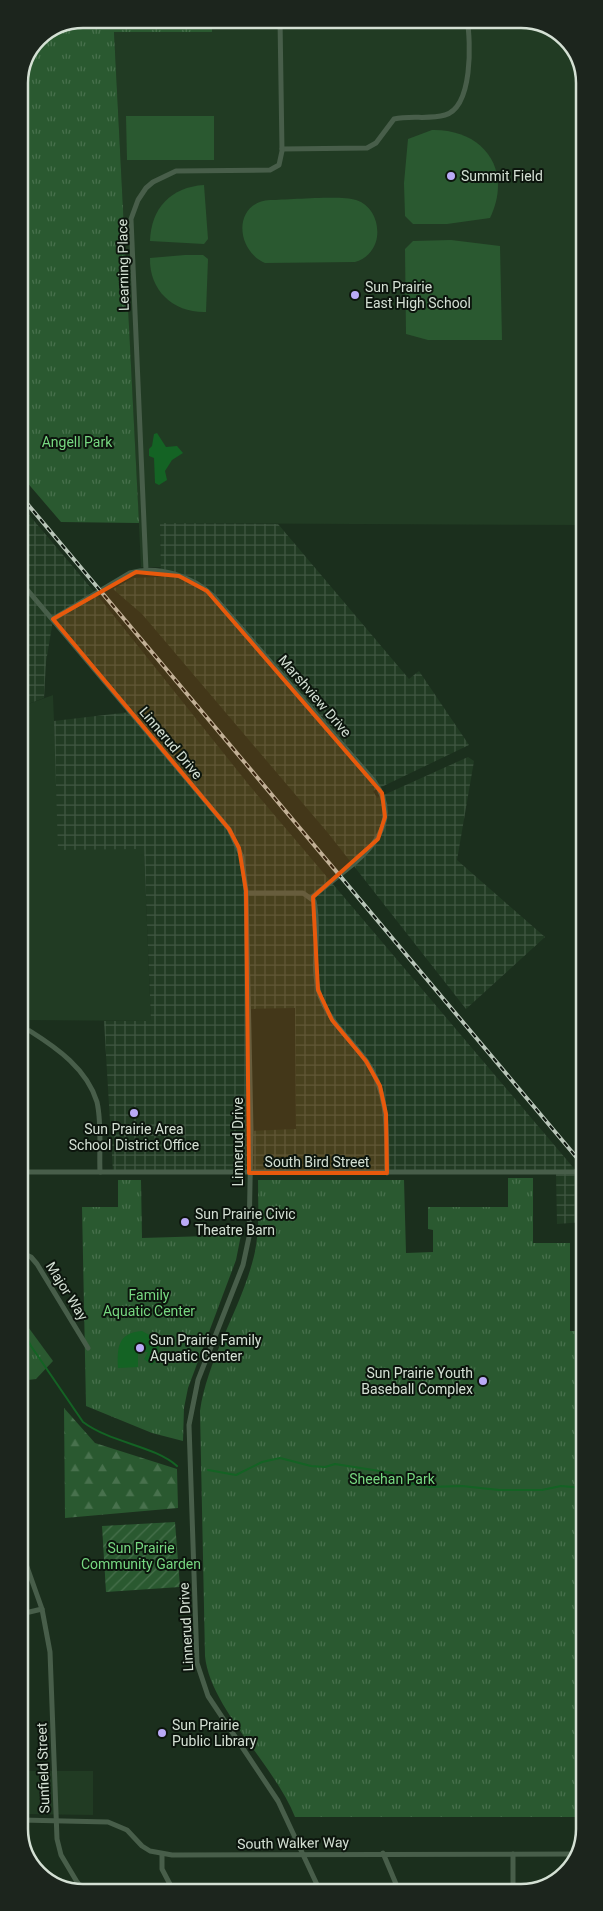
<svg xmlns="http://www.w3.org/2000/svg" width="603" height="1911" font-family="Roboto,sans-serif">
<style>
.built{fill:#213b23}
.industrial{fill:url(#industrial-grid);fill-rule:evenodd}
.grass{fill:#2a5930}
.forest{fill:url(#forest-firs)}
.park{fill:url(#park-tufts)}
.garden{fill:url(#garden-furrows)}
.water{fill:#146324}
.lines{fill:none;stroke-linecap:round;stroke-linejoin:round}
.stream{stroke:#146324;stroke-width:2}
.minor{stroke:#485e4a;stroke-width:5}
.rail-casing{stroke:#b9c6b9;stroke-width:4}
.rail{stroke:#0c150d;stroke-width:2;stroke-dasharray:5.5;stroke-linecap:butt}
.marked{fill:#e8590c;fill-opacity:0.2;stroke:#e8590c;stroke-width:4;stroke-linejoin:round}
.poi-dot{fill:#baaaf7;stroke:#0c150d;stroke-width:2}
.labels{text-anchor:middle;stroke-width:4;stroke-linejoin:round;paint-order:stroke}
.poi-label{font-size:14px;fill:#d4e0d4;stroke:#0c150d;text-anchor:start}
.street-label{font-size:14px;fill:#d4e0d4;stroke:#0c150d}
.park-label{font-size:14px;fill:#77d881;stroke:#0c150d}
.rim{fill:none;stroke:#d4e0d4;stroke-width:2.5}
</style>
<defs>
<pattern id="industrial-grid" width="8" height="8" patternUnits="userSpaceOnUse" patternTransform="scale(1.25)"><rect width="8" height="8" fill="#213b23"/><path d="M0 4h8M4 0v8" fill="none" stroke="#405742"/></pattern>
<pattern id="forest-firs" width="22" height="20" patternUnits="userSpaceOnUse" patternTransform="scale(1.25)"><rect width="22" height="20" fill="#2a5930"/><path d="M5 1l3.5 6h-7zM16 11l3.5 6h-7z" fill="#48714d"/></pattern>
<pattern id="park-tufts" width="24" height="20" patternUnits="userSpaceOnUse" patternTransform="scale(1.25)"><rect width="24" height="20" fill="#2a5930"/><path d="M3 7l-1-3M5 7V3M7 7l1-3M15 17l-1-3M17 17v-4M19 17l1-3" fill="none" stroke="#48714d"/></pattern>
<pattern id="garden-furrows" width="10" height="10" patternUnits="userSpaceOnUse" patternTransform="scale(1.25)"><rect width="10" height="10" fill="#2a5930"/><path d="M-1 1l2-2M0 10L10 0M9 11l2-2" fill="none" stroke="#48714d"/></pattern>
</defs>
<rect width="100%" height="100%" fill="#1b2f1d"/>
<g class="built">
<polygon points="212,19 525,19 562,34 582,66 583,525 160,523 161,567 141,567 114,32 211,32"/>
<polygon points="53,695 59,849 144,849 151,1021 20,1020 20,707"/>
<polygon points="21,1771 93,1771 93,1815 21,1814"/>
</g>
<g class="industrial">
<path d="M 19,503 L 102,601 L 249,785 L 583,1179 L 584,1222 L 557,1224 L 556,1173 L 113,1172 L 104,1021 L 151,1021 L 144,849 L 58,850 L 54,721 L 130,712 L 53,620 L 46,662 L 44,698 L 20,707 ZM 295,1008 L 296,1129 L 251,1131 L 248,1009 Z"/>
<polygon points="160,523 278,524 409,679 419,671 469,745 373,791 377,798 468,757 474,761 457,860 545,937 466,1009 328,833 142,614 113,589 133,578 161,577"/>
</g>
<g class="grass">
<polygon points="126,116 214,116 214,160 127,160"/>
<path d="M 432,130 C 484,129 513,170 490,218 L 447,224 L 413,224 L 405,216 L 404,183 L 408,139 Z"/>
<path d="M 204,185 L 208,239 L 204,244 L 150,241 C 151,208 171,187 204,185 Z"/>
<path d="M 270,200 C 289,200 341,195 356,200 C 372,205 379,222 377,237 C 375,250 366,259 355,262 L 265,263 C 235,250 233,202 270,200 Z"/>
<polygon points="451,240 500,246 502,340 428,340 406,334 405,249 413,241"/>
<path d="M 185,255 L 203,255 L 208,259 L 206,312 C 174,313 149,291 150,258 Z"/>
</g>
<polygon class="forest" points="64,1408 95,1443 177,1469 178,1508 65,1518"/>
<g class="park">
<polygon points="82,19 212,19 212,32 114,32 139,523 61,522 19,473 19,78 38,37"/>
<path d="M 508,1178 L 533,1178 L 533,1243 L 570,1243 L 570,1331 L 584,1331 L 584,1817 L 295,1817 C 274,1764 210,1708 205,1656 L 200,1411 C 208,1357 241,1309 254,1256 C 260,1231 258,1206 258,1180 L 404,1180 L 406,1253 L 433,1252 L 433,1230 L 428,1229 L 428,1207 L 508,1207 Z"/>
<polygon points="118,1180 141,1180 142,1238 241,1235 236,1260 188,1388 184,1408 183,1441 152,1433 86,1406 82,1207 118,1207"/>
<polygon points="20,1316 53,1361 36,1379 20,1381"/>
</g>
<polygon class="garden" points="175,1522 180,1587 106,1592 102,1526"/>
<g class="water">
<polygon points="157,433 166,447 177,446 183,453 172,460 165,471 167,480 159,485 155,483 154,458 149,456 149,449 152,446 154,434"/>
<path d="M 142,1331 L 151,1336 L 159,1346 L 156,1360 L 152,1365 L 144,1359 L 148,1352 L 138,1352 L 138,1367 L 118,1368 C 117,1347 118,1333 142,1331 Z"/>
</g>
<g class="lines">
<g class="stream">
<path d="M 20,1325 L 31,1346 L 83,1422 C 111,1443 155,1446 177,1466"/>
<polyline points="208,1470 236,1475 262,1462 280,1458 311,1466 325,1467 335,1464 392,1473 404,1482 429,1487 462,1486 499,1490 542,1490 561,1486 584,1488"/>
</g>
<g class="minor">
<path d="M 282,149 L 367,148 L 376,143 L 394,119 C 411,115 429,120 445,115 C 473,107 471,42 467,19"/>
<polyline points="146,570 131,219 138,200 146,188 153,182 176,171 270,170 279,165 282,151 280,19"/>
<polyline points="19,580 229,829 242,857 246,891 251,1131 249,1237 243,1265 198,1380 189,1425 197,1663 208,1696 278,1801 320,1891"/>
<path d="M 53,619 L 130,573 C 158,565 192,576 213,596 L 374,781 C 412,834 345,868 311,898"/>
<path d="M 246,893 L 303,893 L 314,901 C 321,932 310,966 320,996 C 330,1023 351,1039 367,1062 C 390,1095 386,1134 387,1173"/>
<path d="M 30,1031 C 57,1048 87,1069 97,1102 C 102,1124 99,1150 100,1172"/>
<polyline points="20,1172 583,1172"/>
<polyline points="20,1252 31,1257 37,1264 88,1348"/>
<polyline points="21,1550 42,1609 50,1652 57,1839 61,1855 83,1892"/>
<polyline points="21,1614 42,1609"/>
<polyline points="21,1820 108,1822 127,1830 142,1846 150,1851 172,1855 576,1854"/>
<polyline points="383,1853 399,1891"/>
<polyline points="162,1854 162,1869 174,1892"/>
<polyline points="68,1888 78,1883"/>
<polyline points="513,1890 513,1854"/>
</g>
<g class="rail-casing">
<polyline id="rail" points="19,494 583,1165"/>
</g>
<use href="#rail" class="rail"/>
</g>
<path class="marked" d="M 136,572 L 179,576 L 207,591 L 382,793 L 385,817 L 378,839 L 313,897 L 318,990 L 332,1020 L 366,1061 L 380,1086 L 386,1114 L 387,1173 L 249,1173 L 246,891 L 239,848 L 229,829 L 53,619 Z"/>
<g class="poi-dot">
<circle cx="451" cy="176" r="5"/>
<circle cx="355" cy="295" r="5"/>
<circle cx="134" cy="1113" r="5"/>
<circle cx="185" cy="1222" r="5"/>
<circle cx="140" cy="1348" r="5"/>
<circle cx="483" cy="1381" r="5"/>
<circle cx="162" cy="1733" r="5"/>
</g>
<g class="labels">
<g class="poi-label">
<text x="461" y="181">Summit Field</text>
<text x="365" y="292">Sun Prairie<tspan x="365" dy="16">East High School</tspan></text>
<text x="134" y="1134" text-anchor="middle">Sun Prairie Area<tspan x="134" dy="16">School District Office</tspan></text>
<text x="195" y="1219">Sun Prairie Civic<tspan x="195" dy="16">Theatre Barn</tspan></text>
<text x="150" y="1345">Sun Prairie Family<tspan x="150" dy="16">Aquatic Center</tspan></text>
<text x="473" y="1378" text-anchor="end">Sun Prairie Youth<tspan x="473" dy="16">Baseball Complex</tspan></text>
<text x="172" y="1730">Sun Prairie<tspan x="172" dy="16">Public Library</tspan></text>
</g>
<g class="street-label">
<text transform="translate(123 265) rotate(-91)" y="5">Learning Place</text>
<text transform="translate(315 696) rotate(49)" y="5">Marshview Drive</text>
<text transform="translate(171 743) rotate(50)" y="5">Linnerud Drive</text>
<text transform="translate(238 1142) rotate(-90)" y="5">Linnerud Drive</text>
<text x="317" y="1167">South Bird Street</text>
<text transform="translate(67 1291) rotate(58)" y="5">Major Way</text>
<text transform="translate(186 1627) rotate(-93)" y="5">Linnerud Drive</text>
<text transform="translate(43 1768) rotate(-92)" y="5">Sunfield Street</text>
<text transform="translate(293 1843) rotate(-1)" y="5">South Walker Way</text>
</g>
<g class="park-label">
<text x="77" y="447">Angell Park</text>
<text x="149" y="1300">Family<tspan x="149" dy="16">Aquatic Center</tspan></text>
<text x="392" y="1484">Sheehan Park</text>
<text x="141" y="1553">Sun Prairie<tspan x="141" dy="16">Community Garden</tspan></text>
</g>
</g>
<path d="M0 0H603V1911H0ZM83 28H521A55 55 0 0 1 576 83V1829A55 55 0 0 1 521 1884H83A55 55 0 0 1 28 1829V83A55 55 0 0 1 83 28Z" fill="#1c251d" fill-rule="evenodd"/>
<path class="rim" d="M83 28H521A55 55 0 0 1 576 83V1829A55 55 0 0 1 521 1884H83A55 55 0 0 1 28 1829V83A55 55 0 0 1 83 28Z"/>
</svg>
